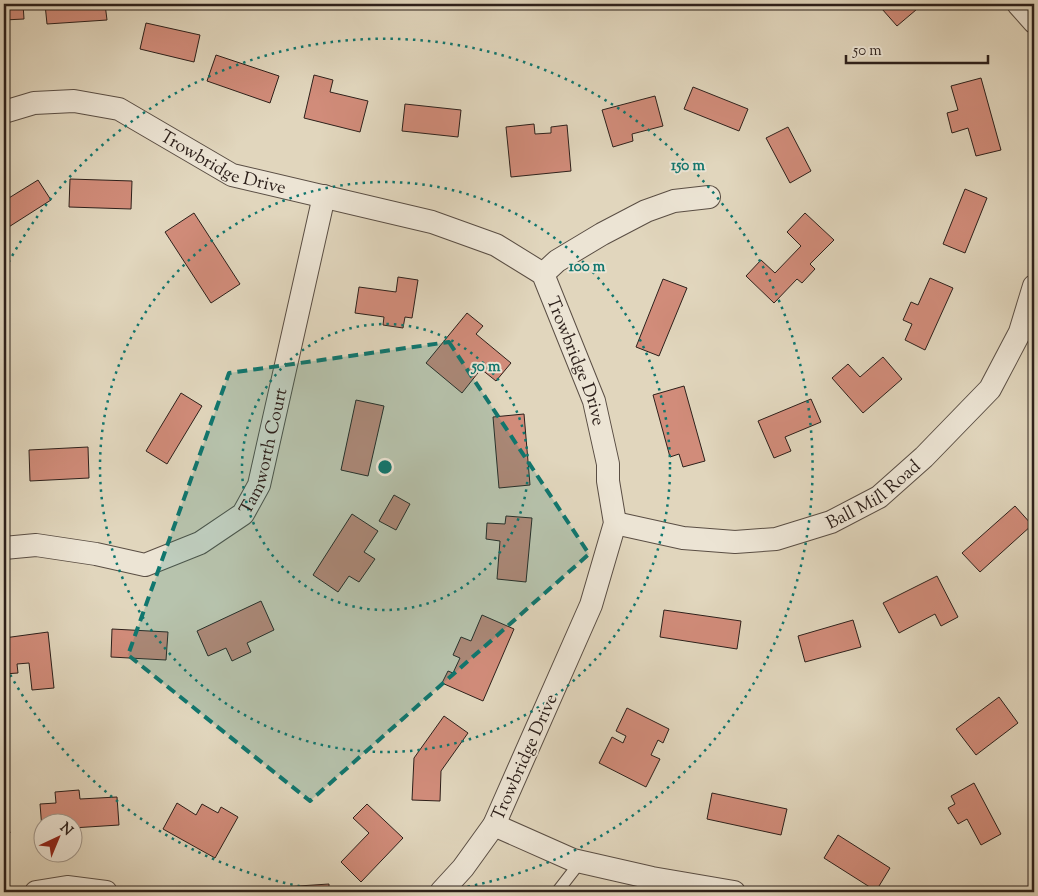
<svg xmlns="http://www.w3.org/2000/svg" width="1038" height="896" font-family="'Sorts Mill Goudy',serif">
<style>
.building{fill:#d18c7a;stroke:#2d201b}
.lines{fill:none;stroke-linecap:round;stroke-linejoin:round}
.service-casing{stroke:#5a4e44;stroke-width:13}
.minor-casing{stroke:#5a4e44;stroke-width:24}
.service{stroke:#ece4d4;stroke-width:11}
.minor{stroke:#ece4d4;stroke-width:22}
.marked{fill:#0f766e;fill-opacity:0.2;stroke:#0f766e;stroke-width:4;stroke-dasharray:10 6;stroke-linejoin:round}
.ring{fill:none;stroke:#0f766e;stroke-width:2.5;stroke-dasharray:2.5 5}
.labels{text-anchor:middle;stroke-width:4;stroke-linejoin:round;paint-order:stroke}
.street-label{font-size:18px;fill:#2d201b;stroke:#ece4d4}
.centre{fill:#0f766e;stroke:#ece4d4;stroke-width:2.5}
.ring-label{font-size:15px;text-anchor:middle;font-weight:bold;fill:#0f766e;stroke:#ece4d4;stroke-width:4;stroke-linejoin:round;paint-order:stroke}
</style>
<rect width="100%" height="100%" fill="#e1d6bd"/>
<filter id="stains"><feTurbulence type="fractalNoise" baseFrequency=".004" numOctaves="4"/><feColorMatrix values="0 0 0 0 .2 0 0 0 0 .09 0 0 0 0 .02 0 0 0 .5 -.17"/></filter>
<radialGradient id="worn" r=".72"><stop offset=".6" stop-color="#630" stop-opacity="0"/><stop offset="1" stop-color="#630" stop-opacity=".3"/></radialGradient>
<g class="building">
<polygon points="4,4 23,4 24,19 4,20"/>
<polygon points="45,4 105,4 107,20 47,24"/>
<polygon points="888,4 923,4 897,26 882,9"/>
<polygon points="146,23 200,35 194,62 140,49"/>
<polygon points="216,55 279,76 270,103 207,81"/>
<polygon points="314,75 333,80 330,92 368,101 360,132 304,118"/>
<polygon points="981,78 1001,150 976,156 968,128 952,133 947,113 958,110 951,86"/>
<polygon points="693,87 748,109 739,131 684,109"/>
<polygon points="655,96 663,126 632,134 633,141 613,147 602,110"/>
<polygon points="405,104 461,110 458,137 402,131"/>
<polygon points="534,124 535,134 551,133 551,127 567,125 571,171 511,177 506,127"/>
<polygon points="788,127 811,171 790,183 766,138"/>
<polygon points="70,179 132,181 131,209 69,207"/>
<polygon points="38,180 51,200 4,230 4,201"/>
<polygon points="965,189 987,198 965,253 943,244"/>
<polygon points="194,213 240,284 211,303 165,232"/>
<polygon points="805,213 834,240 810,264 815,269 802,283 797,279 774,303 746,276 761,260 775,273 801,246 787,232"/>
<polygon points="398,277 418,280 412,318 405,317 403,328 383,325 384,317 355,313 359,287 396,292"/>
<polygon points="930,278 953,288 925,350 905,340 912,324 903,320 911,302 918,305"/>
<polygon points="663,279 687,288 659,356 636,347"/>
<polygon points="467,313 483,326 476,334 511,363 496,381 481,369 462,393 426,363"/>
<polygon points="883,357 902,379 863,413 832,378 848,364 860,377"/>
<polygon points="684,386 705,461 683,467 679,454 670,457 653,395"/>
<polygon points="181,393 202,406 167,464 146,451"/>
<polygon points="811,399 821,422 785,437 791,451 774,458 758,421"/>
<polygon points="356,400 384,406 368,476 341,470"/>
<polygon points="524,414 530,485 499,488 493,417"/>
<polygon points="88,447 89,478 30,481 29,450"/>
<polygon points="394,495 410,504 396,530 379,521"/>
<polygon points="1015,506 1032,525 980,572 962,553"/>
<polygon points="352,514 378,531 364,552 375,559 359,582 349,576 338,592 313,575"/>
<polygon points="506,516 532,518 526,582 497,579 500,541 486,539 487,523 505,524"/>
<polygon points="937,576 958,617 941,626 935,614 899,633 883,603"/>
<polygon points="261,601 274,630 247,643 251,652 232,661 226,648 208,656 197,631"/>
<polygon points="664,610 741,621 737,649 660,637"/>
<polygon points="482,615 514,629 483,701 442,683 448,671 453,673 460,658 453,655 461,637 471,641"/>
<polygon points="853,620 861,647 805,662 798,636"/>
<polygon points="112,629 168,632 166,660 111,657"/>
<polygon points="48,632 54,688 32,690 29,663 17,664 18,673 4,674 4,638"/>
<polygon points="999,697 1018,723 976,755 956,729"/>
<polygon points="627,708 669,729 663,743 658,740 651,755 660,759 646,787 599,763 612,737 623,743 626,736 616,731"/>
<polygon points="444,716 468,733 441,771 440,801 412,800 414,758"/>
<polygon points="974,783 1001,834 981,845 967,819 958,824 948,808 955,804 951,796"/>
<polygon points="79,790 80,799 117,797 119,825 72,828 72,824 42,824 42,829 40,804 56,803 55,792"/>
<polygon points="712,793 787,809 781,835 707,819"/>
<polygon points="177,803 196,815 202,804 218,813 221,807 238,817 215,858 163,829"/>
<polygon points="367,804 403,838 361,882 341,862 369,833 353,818"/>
<polygon points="4,811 10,833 4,835"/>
<polygon points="838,835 890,868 876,891 824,858"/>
<polygon points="329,884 329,892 268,892 268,888"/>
</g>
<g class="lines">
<g class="service-casing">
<polyline id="service" points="557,892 581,861"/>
</g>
<g class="minor-casing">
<g id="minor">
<polyline points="1018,4 1034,22"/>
<path id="s1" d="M 4,112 L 34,103 L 74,101 L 119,109 L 232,175 L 432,222 L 496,245 L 543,274 L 594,401 L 608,464 L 608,481 L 615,523 L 591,605 L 494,825 L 463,868 L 441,892"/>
<polyline points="543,274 557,261 602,234 646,211 674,201 709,197"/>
<path id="s2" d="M 615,523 L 683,538 L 735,542 L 776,539 L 831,522 L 879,497 L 924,457 L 990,389 L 1020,332 L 1034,286"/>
<path id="s3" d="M 4,548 L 36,545 L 96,554 L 145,565 L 200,543 L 243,514 L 259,485 L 324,196"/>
<polyline points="494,825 573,860 652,878 734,892"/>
<polyline points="36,892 67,887 106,892"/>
</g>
</g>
<use href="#service" class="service"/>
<use href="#minor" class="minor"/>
</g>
<path class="marked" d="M 449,342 L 589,554 L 310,801 L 128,655 L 229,373 Z"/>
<g class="ring">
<circle cx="385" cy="467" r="143"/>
<circle cx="385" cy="467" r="285"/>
<path d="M337 892A428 428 0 0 1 5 665M5 269A428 428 0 1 1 433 892"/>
</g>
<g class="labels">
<g class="street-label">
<text dy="6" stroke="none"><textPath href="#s1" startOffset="235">Trowbridge Drive</textPath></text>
<text dy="6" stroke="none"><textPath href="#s1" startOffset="670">Trowbridge Drive</textPath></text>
<text dy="6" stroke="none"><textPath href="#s3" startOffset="321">Tamworth Court</textPath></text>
<text dy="6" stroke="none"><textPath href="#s2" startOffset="271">Ball Mill Road</textPath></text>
<text transform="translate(524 757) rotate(-66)" y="6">Trowbridge Drive</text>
</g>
</g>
<circle cx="385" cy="467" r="8" class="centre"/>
<g class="ring-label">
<text x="688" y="170">150 m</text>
<text x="587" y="271">100 m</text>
<text x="486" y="371">50 m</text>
</g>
<rect width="1038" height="896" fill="none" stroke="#e1d6bd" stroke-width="20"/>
<rect x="5" y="5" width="1028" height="886" fill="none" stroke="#2d201b" stroke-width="2.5"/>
<rect x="10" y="10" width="1018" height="876" fill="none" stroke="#2d201b"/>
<g transform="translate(58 838) rotate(44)"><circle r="24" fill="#ece4d4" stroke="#a0968a"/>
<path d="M0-4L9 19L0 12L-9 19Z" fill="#8f2418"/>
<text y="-8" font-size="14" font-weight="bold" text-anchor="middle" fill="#2d201b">N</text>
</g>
<path d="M846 55v8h142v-8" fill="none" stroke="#2d201b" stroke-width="2.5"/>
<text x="853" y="55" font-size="15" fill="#2d201b" stroke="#ece4d4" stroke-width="4" paint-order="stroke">50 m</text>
<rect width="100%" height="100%" filter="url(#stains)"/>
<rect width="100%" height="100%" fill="url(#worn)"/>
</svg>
